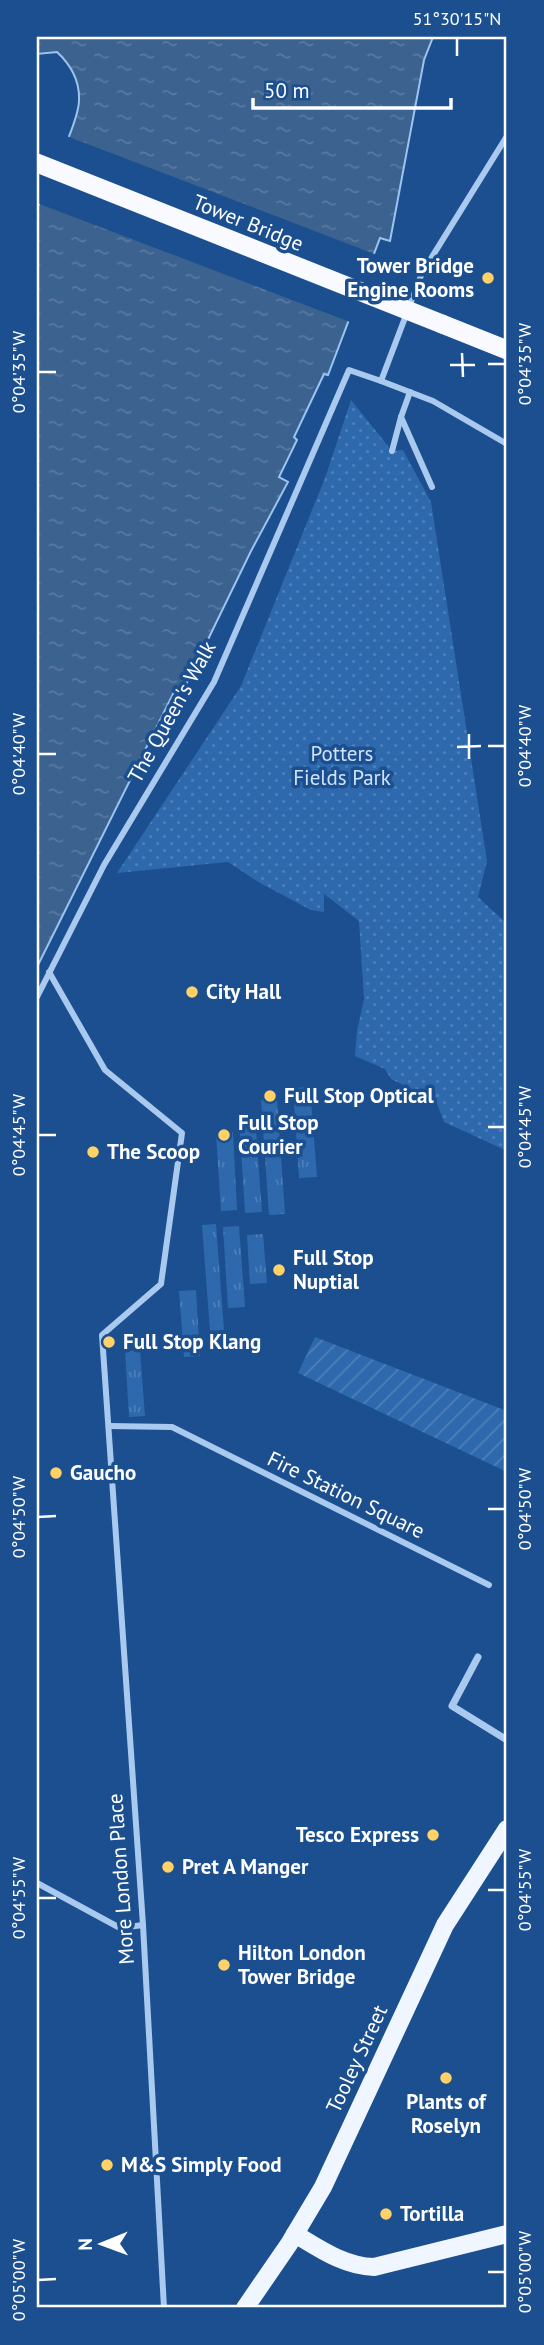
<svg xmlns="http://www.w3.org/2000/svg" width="544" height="2345" font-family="'PT Sans',sans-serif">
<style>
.grass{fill:url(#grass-tufts)}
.park{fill:url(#park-dots)}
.garden{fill:url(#garden-furrows)}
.water{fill:url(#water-ripples);stroke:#9cc4f0;stroke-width:2}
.pier{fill:#1b4f8f}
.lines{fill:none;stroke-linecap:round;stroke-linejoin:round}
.pedestrian{stroke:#a9c9ee;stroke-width:6}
.minor{stroke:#a9c9ee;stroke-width:7}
.primary{stroke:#f0f6ff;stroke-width:18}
.trunk{stroke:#f8faff;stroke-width:19}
.trunk-bridge{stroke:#f8faff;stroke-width:19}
.ticks{fill:none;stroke:#fff;stroke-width:2.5}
.poi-dot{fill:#ffd166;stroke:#1b4f8f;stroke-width:2.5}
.labels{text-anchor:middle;stroke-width:7;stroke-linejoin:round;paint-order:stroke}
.street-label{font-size:21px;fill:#fff;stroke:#1b4f8f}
.poi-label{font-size:21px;font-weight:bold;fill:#fff;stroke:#1b4f8f;text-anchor:start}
.park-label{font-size:21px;fill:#cfe3fa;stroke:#1b4f8f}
.neatline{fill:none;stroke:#fff;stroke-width:2.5}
.ticks-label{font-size:18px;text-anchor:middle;fill:#fff}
</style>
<defs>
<pattern id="grass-tufts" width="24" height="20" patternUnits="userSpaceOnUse" patternTransform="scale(1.75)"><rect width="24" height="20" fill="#2e69ad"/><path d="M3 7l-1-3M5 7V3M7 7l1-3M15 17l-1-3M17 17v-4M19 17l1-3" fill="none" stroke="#4d80b9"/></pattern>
<pattern id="park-dots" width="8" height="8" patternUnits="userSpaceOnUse" patternTransform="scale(1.75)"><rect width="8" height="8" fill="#2e69ad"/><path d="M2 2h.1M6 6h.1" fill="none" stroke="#4d80b9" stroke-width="1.8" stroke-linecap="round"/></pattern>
<pattern id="garden-furrows" width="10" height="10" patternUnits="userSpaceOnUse" patternTransform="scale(1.75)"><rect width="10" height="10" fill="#2e69ad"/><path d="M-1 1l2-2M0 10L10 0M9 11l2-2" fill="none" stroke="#4d80b9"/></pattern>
<pattern id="water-ripples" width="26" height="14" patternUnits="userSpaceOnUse" patternTransform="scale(1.75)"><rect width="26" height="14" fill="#3c6290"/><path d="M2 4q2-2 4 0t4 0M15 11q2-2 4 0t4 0" fill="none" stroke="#597aa1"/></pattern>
</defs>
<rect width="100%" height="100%" fill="#1b4f8f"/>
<g class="grass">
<polygon points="310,1087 317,1177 299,1178 293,1088"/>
<polygon points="277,1099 285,1214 269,1215 261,1100"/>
<polygon points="255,1117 262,1212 245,1213 239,1118"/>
<polygon points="233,1132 237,1210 221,1211 216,1133"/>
<polygon points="216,1224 224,1330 210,1331 202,1225"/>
<polygon points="239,1226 245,1307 228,1308 223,1227"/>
<polygon points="263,1234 267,1283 250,1284 247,1235"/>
<polygon points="196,1290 200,1356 184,1357 179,1291"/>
<polygon points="140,1350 145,1416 129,1417 125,1351"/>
</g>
<polygon class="park" points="351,400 392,451 403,450 431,502 487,861 478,897 507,924 507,1151 444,1122 436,1101 391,1079 385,1069 355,1056 357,1031 364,999 359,921 324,894 324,912 311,910 260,883 228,862 117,873 241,686 325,478"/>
<polygon class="garden" points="315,1337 507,1411 507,1472 298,1373"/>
<path class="water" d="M 37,37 L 433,37 L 424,60 L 390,241 L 380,238 L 328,375 L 324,374 L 294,437 L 297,440 L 279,477 L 288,482 L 251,551 L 181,695 L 174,692 L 37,967 L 37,209 C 47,184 78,125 79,101 C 80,81 71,65 57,52 L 37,54 Z"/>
<polygon class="pier" points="64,135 377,255 350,322 37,203"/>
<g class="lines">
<g class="pedestrian">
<polyline points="381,381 433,401 507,444"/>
<polyline points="401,417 432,487"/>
<polyline points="392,451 401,417 410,392"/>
<polyline points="49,972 105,1070 182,1133 161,1284 102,1335 143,1925 164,2308"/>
<polyline points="37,997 104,865 214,682 349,370 381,381 422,273 507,136"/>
<polyline points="109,1426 172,1427 489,1585"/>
<polyline points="37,1883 120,1928 143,1925"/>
</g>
<polyline class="minor" points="478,1657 452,1706 507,1740"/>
<g class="primary">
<path d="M 295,2234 C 320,2249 344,2266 374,2267 L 507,2234"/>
<polyline points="245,2308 289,2244 323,2187 445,1925 507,1829"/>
</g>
<polyline class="trunk" points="442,324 507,350"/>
<polyline class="trunk-bridge" points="37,163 442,324"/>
</g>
<path class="ticks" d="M 457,38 L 457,56M 462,353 L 463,377M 488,364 L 505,364M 450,365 L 475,365M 38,372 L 56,372M 469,734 L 469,759M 488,746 L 505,746M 457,747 L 481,746M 38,754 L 56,754M 488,1127 L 505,1127M 38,1135 L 56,1135M 488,1509 L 505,1509M 38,1517 L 56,1516M 488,1890 L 505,1890M 38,1898 L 56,1898M 488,2272 L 505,2272M 38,2280 L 56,2279"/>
<g class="poi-dot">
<circle cx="488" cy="278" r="7"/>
<circle cx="192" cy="992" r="7"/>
<circle cx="270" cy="1096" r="7"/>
<circle cx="224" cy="1135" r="7"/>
<circle cx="93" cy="1152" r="7"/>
<circle cx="279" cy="1270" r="7"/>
<circle cx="109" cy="1342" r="7"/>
<circle cx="56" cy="1473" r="7"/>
<circle cx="433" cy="1835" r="7"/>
<circle cx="168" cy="1867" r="7"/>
<circle cx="224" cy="1965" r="7"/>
<circle cx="446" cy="2078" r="7"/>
<circle cx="107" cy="2165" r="7"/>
<circle cx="386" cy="2214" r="7"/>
</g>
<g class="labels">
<g class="street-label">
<text transform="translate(248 223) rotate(22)" y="7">Tower Bridge</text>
<text transform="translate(172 712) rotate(-61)" y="7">The Queen's Walk</text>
<text transform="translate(346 1495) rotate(26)" y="7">Fire Station Square</text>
<text transform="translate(121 1879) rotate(-94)" y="7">More London Place</text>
<text transform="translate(357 2059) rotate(-65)" y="7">Tooley Street</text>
</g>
<g class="poi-label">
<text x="474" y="273" text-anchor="end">Tower Bridge<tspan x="474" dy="24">Engine Rooms</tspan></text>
<text x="206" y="999">City Hall</text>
<text x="284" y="1103">Full Stop Optical</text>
<text x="238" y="1130">Full Stop<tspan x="238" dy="24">Courier</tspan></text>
<text x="107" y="1159">The Scoop</text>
<text x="293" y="1265">Full Stop<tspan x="293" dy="24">Nuptial</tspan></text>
<text x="123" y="1349">Full Stop Klang</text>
<text x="70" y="1480">Gaucho</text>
<text x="419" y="1842" text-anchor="end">Tesco Express</text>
<text x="182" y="1874">Pret A Manger</text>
<text x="238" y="1960">Hilton London<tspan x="238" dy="24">Tower Bridge</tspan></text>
<text x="446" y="2109" text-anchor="middle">Plants of<tspan x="446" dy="24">Roselyn</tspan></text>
<text x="121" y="2172">M&amp;S Simply Food</text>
<text x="400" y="2221">Tortilla</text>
</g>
<g class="park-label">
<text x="342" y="761">Potters<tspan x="342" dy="24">Fields Park</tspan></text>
</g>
</g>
<rect width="544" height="2345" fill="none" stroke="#1b4f8f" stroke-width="77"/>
<g transform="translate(102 2244) rotate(269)" stroke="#1b4f8f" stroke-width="5" paint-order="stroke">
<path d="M0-5L12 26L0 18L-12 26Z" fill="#ffffff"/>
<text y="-10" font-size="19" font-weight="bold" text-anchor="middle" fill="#ffffff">N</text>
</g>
<path d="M253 98v10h198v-10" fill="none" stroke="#ffffff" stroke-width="3.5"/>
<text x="264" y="98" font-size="21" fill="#ffffff" stroke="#1b4f8f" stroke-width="5" paint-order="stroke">50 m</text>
<rect x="38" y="38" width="467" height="2268" class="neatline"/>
<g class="ticks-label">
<text x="457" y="25">51°30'15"N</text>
<text transform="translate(525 364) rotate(-90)" y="6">0°04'35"W</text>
<text transform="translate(19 372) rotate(-90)" y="6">0°04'35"W</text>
<text transform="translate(525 746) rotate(-90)" y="6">0°04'40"W</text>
<text transform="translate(19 754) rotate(-90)" y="6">0°04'40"W</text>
<text transform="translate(525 1127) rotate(-90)" y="6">0°04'45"W</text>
<text transform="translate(19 1135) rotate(-90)" y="6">0°04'45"W</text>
<text transform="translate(525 1509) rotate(-90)" y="6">0°04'50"W</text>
<text transform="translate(19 1517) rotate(-90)" y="6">0°04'50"W</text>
<text transform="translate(525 1890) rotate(-90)" y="6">0°04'55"W</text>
<text transform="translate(19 1898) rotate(-90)" y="6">0°04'55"W</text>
<text transform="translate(525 2272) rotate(-90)" y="6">0°05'00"W</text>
<text transform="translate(19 2280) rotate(-90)" y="6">0°05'00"W</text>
</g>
</svg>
